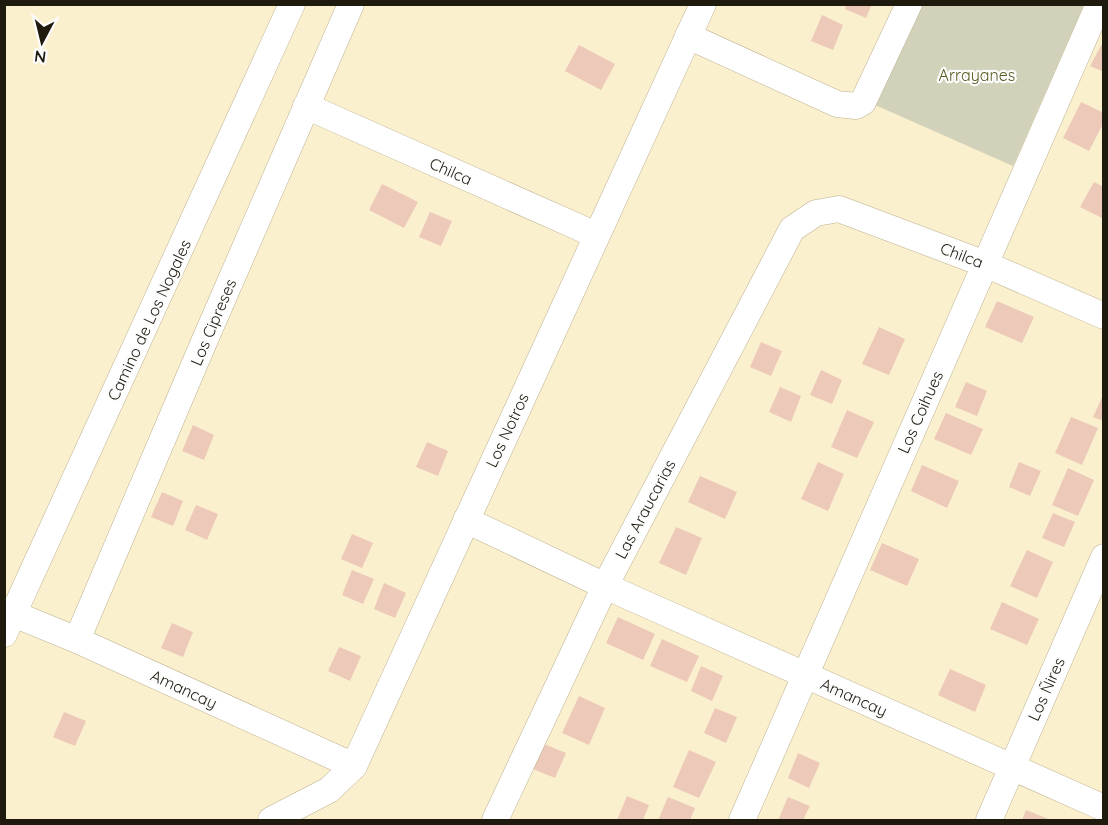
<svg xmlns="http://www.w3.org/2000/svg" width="1108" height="825" font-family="Quicksand,sans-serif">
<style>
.green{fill:#d1d2b9}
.building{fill:#edc9b9}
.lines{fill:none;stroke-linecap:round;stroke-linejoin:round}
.minor-casing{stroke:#bcb191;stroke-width:27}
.minor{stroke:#fff;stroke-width:26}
.labels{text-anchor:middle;stroke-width:4.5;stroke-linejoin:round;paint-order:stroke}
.park-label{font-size:16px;fill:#595b21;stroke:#fdfdfd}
.street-label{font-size:16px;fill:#1e1a0e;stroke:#fdfdfd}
</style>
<rect width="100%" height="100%" fill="#fbf0ce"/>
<polygon class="green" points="919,5 1084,5 1013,166 875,105"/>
<g class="building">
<polygon points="847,4 872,4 866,18 845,9"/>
<polygon points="822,15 843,25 833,50 811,41"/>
<polygon points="1104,40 1104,72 1090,66"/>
<polygon points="579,45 615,64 601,90 565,71"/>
<polygon points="1081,102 1104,113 1104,122 1089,151 1063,138"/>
<polygon points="1094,182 1104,187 1104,219 1080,207"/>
<polygon points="382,184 418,202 404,228 369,210"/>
<polygon points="430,212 452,221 441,246 419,237"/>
<polygon points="997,301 1034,317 1022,343 985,327"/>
<polygon points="879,327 905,339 889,375 862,364"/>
<polygon points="761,342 782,351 771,376 750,367"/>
<polygon points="821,370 842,380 832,404 810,395"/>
<polygon points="966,382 987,391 977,416 955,407"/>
<polygon points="780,387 801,396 791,422 769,412"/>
<polygon points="1104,393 1104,421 1093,417"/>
<polygon points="847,410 874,422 857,458 831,447"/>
<polygon points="946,413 983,429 971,455 934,439"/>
<polygon points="1071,417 1098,428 1082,465 1055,453"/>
<polygon points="193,425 214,435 204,460 182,451"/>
<polygon points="427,442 448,451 438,476 416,467"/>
<polygon points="818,462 844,474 828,511 801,499"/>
<polygon points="1019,462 1041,471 1030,496 1009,487"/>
<polygon points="922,465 959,481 947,508 911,491"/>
<polygon points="1068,468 1094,480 1078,516 1052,505"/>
<polygon points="700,476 737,492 725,519 688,502"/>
<polygon points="162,492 183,501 173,526 151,517"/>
<polygon points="196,505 218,514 207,540 185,530"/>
<polygon points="1053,513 1075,522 1064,547 1042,538"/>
<polygon points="676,527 702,538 686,575 659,563"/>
<polygon points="352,534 373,543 362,568 341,559"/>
<polygon points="882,543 919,559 907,586 870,570"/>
<polygon points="1027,550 1053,562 1037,598 1010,586"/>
<polygon points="352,570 374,579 363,604 342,595"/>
<polygon points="384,583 406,593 395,618 374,609"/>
<polygon points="1002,602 1039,619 1027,645 990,629"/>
<polygon points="618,617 655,634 643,660 606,643"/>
<polygon points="172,623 193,632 183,657 161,648"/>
<polygon points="662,639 699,656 687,682 650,666"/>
<polygon points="339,647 361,656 350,681 328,671"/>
<polygon points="701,666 723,676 712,701 691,691"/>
<polygon points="950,669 986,685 975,712 938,695"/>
<polygon points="579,696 605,708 589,745 562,733"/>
<polygon points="715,708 737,717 726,743 704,733"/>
<polygon points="64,712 86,721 75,746 53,737"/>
<polygon points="544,744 566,753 555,778 533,769"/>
<polygon points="689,750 716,762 699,798 673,787"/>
<polygon points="798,753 820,763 809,788 788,778"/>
<polygon points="627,796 649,805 643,820 617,820"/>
<polygon points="668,797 695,808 690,820 658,820"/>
<polygon points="788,797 810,806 803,820 778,820"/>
<polygon points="1026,810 1051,820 1022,820"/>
</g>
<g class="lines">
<g class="minor-casing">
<g id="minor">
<polyline points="688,36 837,104 856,106 863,102 909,4"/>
<polyline points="306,106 596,235"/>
<polyline points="466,520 605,586 1104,808"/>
<polyline points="4,610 77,640 354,766"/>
<polyline points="4,634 292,4"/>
<polyline points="77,640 204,342 351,4"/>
<polyline points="271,820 329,790 354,766 703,4"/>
<polyline points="495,820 605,586 792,229 816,213 839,209 985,264 1104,316"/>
<polyline points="742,820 1099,4"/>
<polyline points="989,820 1104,557"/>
</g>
</g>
<use href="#minor" class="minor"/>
</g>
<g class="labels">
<g class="park-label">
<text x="977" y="81">Arrayanes</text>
</g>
<g class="street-label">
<text transform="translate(451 171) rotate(24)" y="6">Chilca</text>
<text transform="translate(962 255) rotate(21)" y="6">Chilca</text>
<text transform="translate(149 320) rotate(-65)" y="6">Camino de Los Nogales</text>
<text transform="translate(213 322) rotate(-67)" y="6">Los Cipreses</text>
<text transform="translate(920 412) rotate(-66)" y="6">Los Coihues</text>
<text transform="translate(507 430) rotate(-65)" y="6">Los Notros</text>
<text transform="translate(645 509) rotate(-62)" y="6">Las Araucarias</text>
<text transform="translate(184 689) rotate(25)" y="6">Amancay</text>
<text transform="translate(1046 689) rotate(-66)" y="6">Los Ñires</text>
<text transform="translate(854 697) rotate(24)" y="6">Amancay</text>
</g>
</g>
<rect width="1108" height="825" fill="none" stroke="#1e1a0e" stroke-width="12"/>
<g transform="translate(42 42) rotate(187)" stroke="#fdfdfd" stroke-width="4.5" paint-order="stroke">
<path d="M0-4.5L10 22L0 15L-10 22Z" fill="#1e1a0e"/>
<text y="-9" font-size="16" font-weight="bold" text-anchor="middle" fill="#1e1a0e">N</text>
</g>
</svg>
